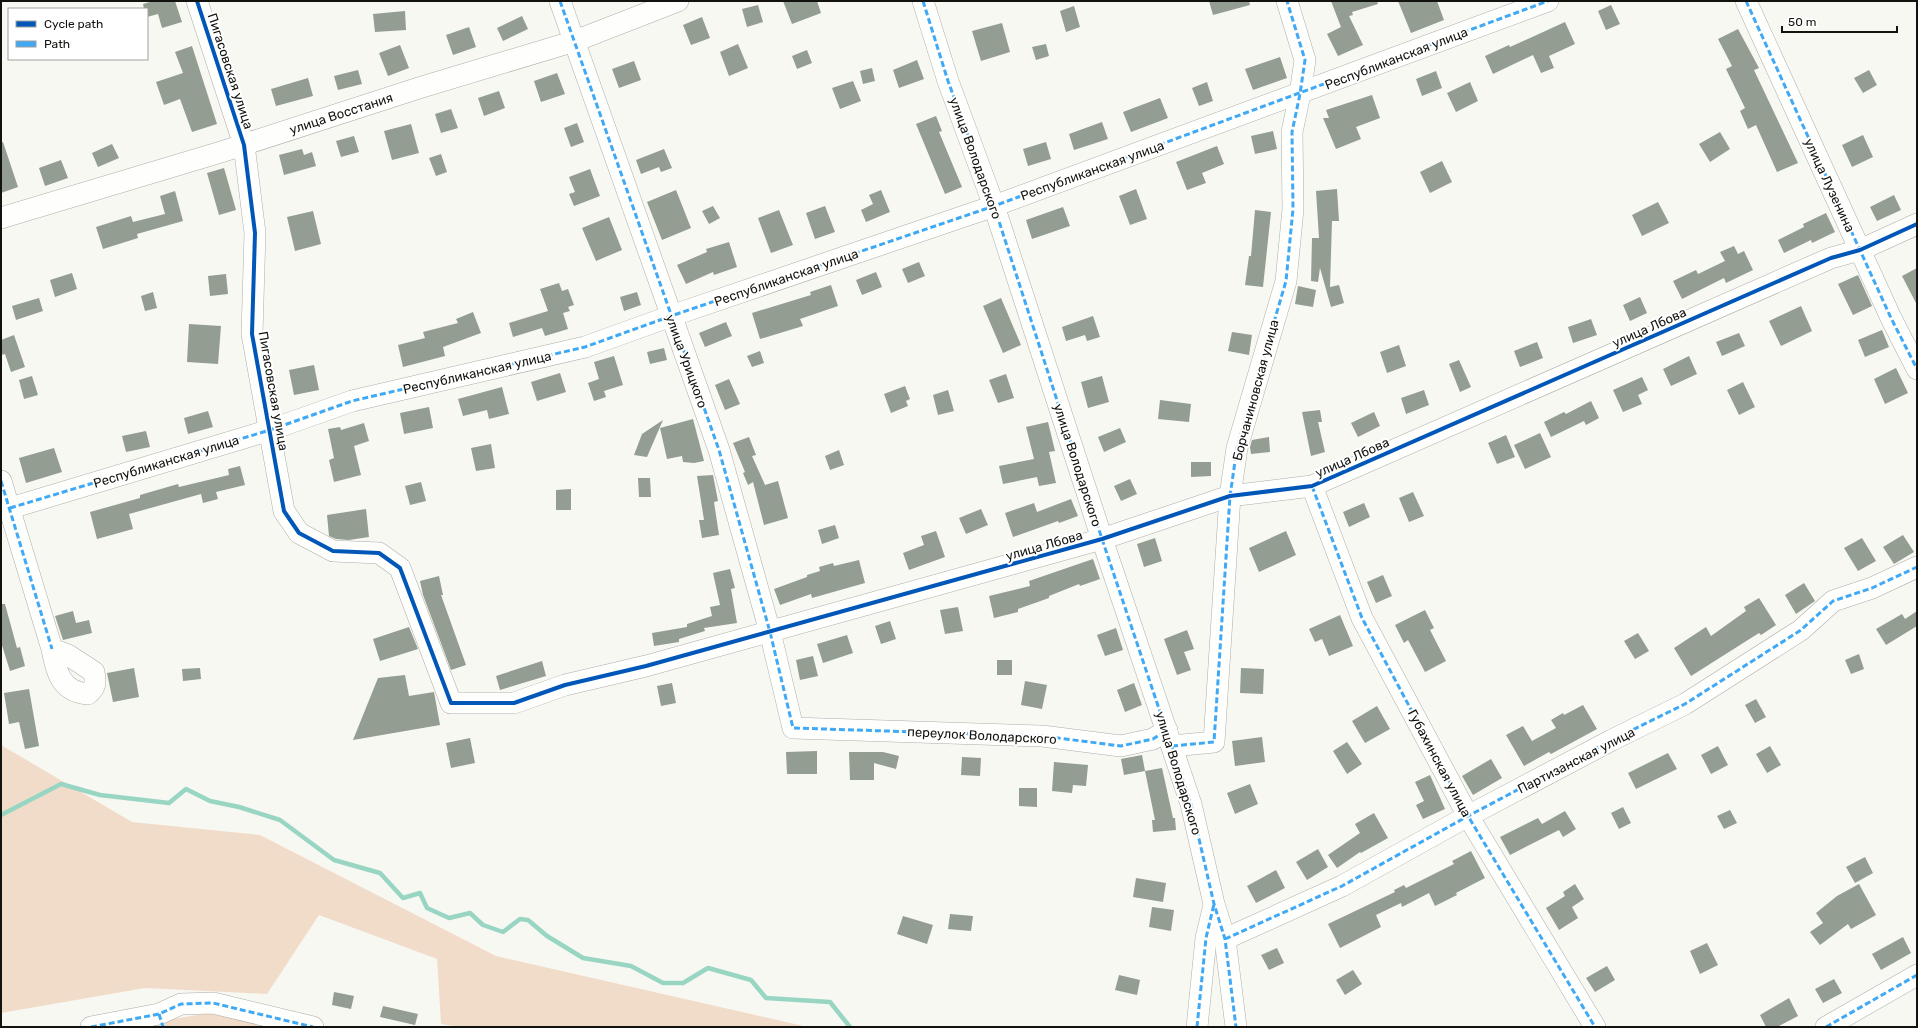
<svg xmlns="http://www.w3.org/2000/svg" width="1918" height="1028" font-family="Rubik,sans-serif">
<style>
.green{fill:#f1dcca}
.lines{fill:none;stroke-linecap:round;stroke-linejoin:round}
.stream{stroke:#98d6c3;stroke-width:4.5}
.building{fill:#939d91}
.minor-casing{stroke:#adada9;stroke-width:22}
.minor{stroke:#fefefd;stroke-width:21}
.quiet{stroke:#3fa9f5;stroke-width:3;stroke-dasharray:6 3;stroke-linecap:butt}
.cycleway-casing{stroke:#fff;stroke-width:6}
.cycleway{stroke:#0057b8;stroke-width:4}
.labels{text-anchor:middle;stroke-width:4;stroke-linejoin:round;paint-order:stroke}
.street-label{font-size:13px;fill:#12120f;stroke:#fff}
</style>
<rect width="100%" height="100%" fill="#f8f8f3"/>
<g class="green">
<polygon points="1,745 132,822 260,835 496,956 808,1027 459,1027 441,1024 437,959 319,915 267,994 145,988 1,1013"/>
<polygon points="209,1013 273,1027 125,1027"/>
</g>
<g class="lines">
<polyline class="stream" points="1,815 61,784 100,795 169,803 186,789 210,801 239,807 280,820 334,860 380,873 403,898 420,893 427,908 449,918 470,913 483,925 503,932 520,919 528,920 547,936 583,958 631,966 663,983 683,983 708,968 751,980 766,998 830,1002 850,1027"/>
</g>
<g class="building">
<polygon points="153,1 175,1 182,22 162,28 158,14 147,17 147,9 144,9 143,4"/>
<polygon points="783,1 817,1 821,13 792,24"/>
<polygon points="1209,1 1249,1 1250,5 1213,15"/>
<polygon points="1331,1 1377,1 1378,4 1352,12 1353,15 1349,16 1363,45 1338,56 1327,34 1341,27"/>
<polygon points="1398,1 1437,1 1444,20 1411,33"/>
<polygon points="758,5 763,22 747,27 742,9"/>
<polygon points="1611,5 1620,24 1606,30 1598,11"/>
<polygon points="1074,6 1080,27 1066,32 1060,11"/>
<polygon points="405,11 406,30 375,32 373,14"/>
<polygon points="522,16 528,29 503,41 497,28"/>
<polygon points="702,17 710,38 691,45 683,25"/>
<polygon points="1565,22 1575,44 1549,56 1554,68 1541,73 1533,55 1493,74 1485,56 1509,45 1510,47"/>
<polygon points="1002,23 1010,52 981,61 972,31"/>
<polygon points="469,27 476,47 453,55 446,35"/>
<polygon points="1738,29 1759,68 1754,70 1798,163 1777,172 1756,125 1748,129 1740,111 1745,108 1726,69 1732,66 1718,39"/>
<polygon points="738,44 748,68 729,76 720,52"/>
<polygon points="1046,44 1049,56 1036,60 1032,47"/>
<polygon points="400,45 409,68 388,76 379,53"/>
<polygon points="192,46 217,124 192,132 180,99 164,105 156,82 183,73 175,52"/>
<polygon points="807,50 812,63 797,69 792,56"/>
<polygon points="1280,57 1287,78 1253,90 1245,69"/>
<polygon points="917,60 924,79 899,88 893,70"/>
<polygon points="634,61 641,80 619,88 612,69"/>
<polygon points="872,68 875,81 863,84 860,71"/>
<polygon points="358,70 362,84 338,90 334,76"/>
<polygon points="1869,70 1877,85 1863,93 1854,78"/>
<polygon points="1436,71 1442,88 1422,96 1416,79"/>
<polygon points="557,73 565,94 541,102 534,81"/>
<polygon points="308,78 313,96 276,106 271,89"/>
<polygon points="853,81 861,101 840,109 832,88"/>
<polygon points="1207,82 1213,101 1199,106 1192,88"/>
<polygon points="1470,82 1478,101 1456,112 1447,93"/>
<polygon points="499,91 505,108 484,116 478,98"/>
<polygon points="1372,95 1380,118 1356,127 1361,139 1336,149 1323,118 1329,118 1326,110"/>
<polygon points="1160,98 1168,118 1131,132 1123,112"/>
<polygon points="451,109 458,128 441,133 435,114"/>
<polygon points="936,116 942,131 939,132 962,187 945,194 916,124"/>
<polygon points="1102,122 1108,139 1074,150 1069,134"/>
<polygon points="577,123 584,142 571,147 564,128"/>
<polygon points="411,124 419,153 392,160 384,131"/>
<polygon points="1273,131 1277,149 1255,154 1251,136"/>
<polygon points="1720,132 1730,149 1710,162 1699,144"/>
<polygon points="1863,135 1873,157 1852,167 1842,145"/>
<polygon points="354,136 359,152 341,157 336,141"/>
<polygon points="3,142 18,187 1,193 1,143"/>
<polygon points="1046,142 1051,159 1028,166 1023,149"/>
<polygon points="112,144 119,158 98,167 92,153"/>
<polygon points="1217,146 1224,164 1202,173 1206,183 1187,190 1176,162"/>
<polygon points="302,149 304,155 312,152 316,166 284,175 279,155"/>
<polygon points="664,149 672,168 661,172 659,167 641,174 636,160"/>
<polygon points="441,154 447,172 436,176 429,158"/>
<polygon points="61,160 68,178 45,186 39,168"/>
<polygon points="1442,161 1452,182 1430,193 1420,172"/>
<polygon points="224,168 236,210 219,215 207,173"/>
<polygon points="590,169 600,196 574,206 569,194 575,192 569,177"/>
<polygon points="1136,189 1147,219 1130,225 1119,196"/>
<polygon points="1337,189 1339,221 1332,221 1330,287 1339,285 1344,303 1331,307 1320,268 1318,282 1311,281 1312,238 1319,238 1316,191"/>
<polygon points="676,190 691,228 662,240 647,202"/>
<polygon points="881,190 890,212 866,222 861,210 873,204 869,195"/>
<polygon points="175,191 183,221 137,234 138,238 103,249 96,227 131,216 133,222 165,214 160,196"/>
<polygon points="1894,195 1901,210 1877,221 1870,207"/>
<polygon points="1658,202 1669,223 1642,236 1632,215"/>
<polygon points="713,206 720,218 709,224 702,211"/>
<polygon points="825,206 835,232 815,239 806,213"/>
<polygon points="1063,207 1070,226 1032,239 1026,220"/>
<polygon points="779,210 793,245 771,253 758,218"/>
<polygon points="1255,210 1271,212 1263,287 1245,285 1249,256 1251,256"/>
<polygon points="313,211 321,244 295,251 287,217"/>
<polygon points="1826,213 1835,232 1812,243 1811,240 1784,253 1778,240 1804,227 1803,224"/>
<polygon points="609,217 622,250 596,261 582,228"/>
<polygon points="729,242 737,267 714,275 713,272 686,284 677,265 707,252 706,249"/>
<polygon points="1734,246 1738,254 1744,251 1753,270 1726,283 1724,278 1682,299 1673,281 1696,270 1698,274 1725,261 1720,252"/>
<polygon points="919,262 925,276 908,283 902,269"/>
<polygon points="1917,268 1917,305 1902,276"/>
<polygon points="876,272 882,287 862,295 856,280"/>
<polygon points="72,273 77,289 55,297 50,280"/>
<polygon points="226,274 228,294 210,296 208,276"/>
<polygon points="1858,275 1872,306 1853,315 1838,284"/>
<polygon points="559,283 562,291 568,289 574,305 568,307 570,311 563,313 568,329 545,336 542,328 513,337 509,323 548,311 540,289"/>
<polygon points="831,285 838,306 800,319 803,326 760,339 752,313 811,295 810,292"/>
<polygon points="1298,286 1316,290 1313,307 1295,304"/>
<polygon points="153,292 157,308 145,311 141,296"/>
<polygon points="637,292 641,305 624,311 620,297"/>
<polygon points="1640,297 1647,313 1630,321 1623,305"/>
<polygon points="39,298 43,311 16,320 12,306"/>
<polygon points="1001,298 1021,345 1003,353 983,306"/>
<polygon points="1801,306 1812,331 1781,346 1769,321"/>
<polygon points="473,312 481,333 443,347 445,356 403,367 398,345 425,338 423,332 458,323 456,319"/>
<polygon points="1093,316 1100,337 1087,341 1085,335 1066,341 1062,327"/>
<polygon points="1591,319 1597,335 1573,343 1568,327"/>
<polygon points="726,322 732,336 705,347 699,333"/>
<polygon points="189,324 221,326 218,364 187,362"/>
<polygon points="1882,330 1889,347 1865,357 1858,340"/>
<polygon points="1232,332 1252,335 1249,355 1228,351"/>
<polygon points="1739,333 1745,346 1722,356 1716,342"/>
<polygon points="14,335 25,367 11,372 5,354 1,355 1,340"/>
<polygon points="1537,342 1543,358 1520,367 1514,351"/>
<polygon points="1399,345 1406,366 1387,373 1380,352"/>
<polygon points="664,348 667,360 650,364 647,352"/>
<polygon points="760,351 764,363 752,367 747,356"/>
<polygon points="614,356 623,385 604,391 606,397 594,401 588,383 599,379 594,362"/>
<polygon points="1689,356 1697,374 1671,386 1663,369"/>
<polygon points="1459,360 1471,387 1460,392 1449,364"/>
<polygon points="314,365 319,390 294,395 289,370"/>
<polygon points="1896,368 1908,393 1885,404 1874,379"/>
<polygon points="560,373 566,392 537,401 531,382"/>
<polygon points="1006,374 1014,398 998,403 989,380"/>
<polygon points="32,376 38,395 24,399 19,380"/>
<polygon points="1102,376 1109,402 1088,408 1081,382"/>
<polygon points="1642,377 1648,390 1638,395 1642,404 1623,412 1613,390"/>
<polygon points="729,379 740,404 725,410 715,385"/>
<polygon points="1743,382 1755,407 1739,415 1727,390"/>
<polygon points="905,386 910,399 906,401 908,406 891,413 884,394"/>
<polygon points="502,387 509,414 489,419 487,410 463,416 458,399"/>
<polygon points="948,390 954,411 938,415 933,395"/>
<polygon points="1424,390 1429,405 1406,414 1401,398"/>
<polygon points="1160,400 1191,404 1189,422 1158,419"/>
<polygon points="1591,401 1599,418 1586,425 1584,421 1551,437 1544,422 1564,412 1566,414"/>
<polygon points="429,407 433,428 404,434 400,413"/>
<polygon points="1320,410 1322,422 1318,422 1325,452 1311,456 1302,412"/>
<polygon points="208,411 213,427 188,434 184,418"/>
<polygon points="1374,412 1380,426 1358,437 1351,423"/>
<polygon points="693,419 704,461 694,463 683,462 682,456 667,459 660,428"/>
<polygon points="663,420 647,457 634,455 642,434"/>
<polygon points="1048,422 1055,451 1049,452 1056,483 1039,486 1037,477 1003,484 999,466 1034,459 1026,427"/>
<polygon points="364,423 369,441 354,446 361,475 334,482 329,460 334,458 328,429 340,427 341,430"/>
<polygon points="1120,428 1126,442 1104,452 1098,437"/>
<polygon points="146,431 150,447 126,452 122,436"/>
<polygon points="1540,433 1551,457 1525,469 1514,445"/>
<polygon points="1506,435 1515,457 1497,464 1488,443"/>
<polygon points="749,437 756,455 752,456 765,485 778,481 788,518 764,525 753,482 748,485 743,473 745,472 733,443"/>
<polygon points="1269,437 1270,452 1251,454 1250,447 1252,440"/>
<polygon points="491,444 495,468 476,471 471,448"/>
<polygon points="54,448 62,472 26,483 19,458"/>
<polygon points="839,450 844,465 830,470 825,456"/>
<polygon points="1191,462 1211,462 1211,476 1191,477"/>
<polygon points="240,466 245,485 216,492 218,499 203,503 201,494 129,514 133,529 97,539 90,512 140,498 140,495 178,484 179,487 229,475 228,469"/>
<polygon points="713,475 718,501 714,502 719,535 702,538 699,520 704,520 697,476"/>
<polygon points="638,478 650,478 651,497 639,497"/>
<polygon points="1130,479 1137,494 1121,501 1114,486"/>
<polygon points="421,482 426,501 410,505 405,486"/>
<polygon points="571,489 571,510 556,510 556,490"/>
<polygon points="1413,492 1424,516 1409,522 1399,498"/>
<polygon points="1071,499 1078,516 1059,523 1058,521 1013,537 1005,513 1034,503 1037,512"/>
<polygon points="1364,503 1370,517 1349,527 1343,512"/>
<polygon points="366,509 369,537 349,540 336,539 329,536 327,515"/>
<polygon points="981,509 988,525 966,534 959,518"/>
<polygon points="835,525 839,538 822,544 818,530"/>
<polygon points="936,531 945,557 909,570 903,553 924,545 921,536"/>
<polygon points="1286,531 1296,555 1259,572 1249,548"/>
<polygon points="1903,535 1914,552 1894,564 1883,547"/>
<polygon points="1155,538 1162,561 1144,567 1137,544"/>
<polygon points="1862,538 1876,561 1858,571 1844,548"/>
<polygon points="1093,559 1100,579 1080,586 1079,584 1049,596 1049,598 1018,609 1018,612 994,618 989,596 1030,586 1029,581"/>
<polygon points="859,560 865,583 812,598 811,594 780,605 774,589 807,577 807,575 820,571 819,567 833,563 834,566"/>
<polygon points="730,569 735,588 731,589 737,623 704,628 705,631 679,639 679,642 654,646 652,633 687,627 687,624 712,616 710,607 720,605 713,573"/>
<polygon points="1383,575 1392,596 1376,603 1367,582"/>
<polygon points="439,576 443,595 441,595 466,665 451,670 423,595 420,581"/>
<polygon points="1804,583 1815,601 1796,614 1785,595"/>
<polygon points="1759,598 1776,625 1761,635 1759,633 1691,676 1674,648 1706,627 1711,636 1746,611 1744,607"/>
<polygon points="1,604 5,604 17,648 20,647 25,666 10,671 1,642"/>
<polygon points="958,607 963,631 945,634 940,610"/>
<polygon points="1425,610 1434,628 1430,630 1446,661 1425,672 1408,640 1404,643 1395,625"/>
<polygon points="73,611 76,623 89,620 92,633 63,640 55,616"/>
<polygon points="1917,611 1917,626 1886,645 1876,629 1902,614 1905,619"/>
<polygon points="1340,615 1353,646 1329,656 1322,639 1315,642 1309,629"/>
<polygon points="890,621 896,639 881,644 875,626"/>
<polygon points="409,627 418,649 380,661 373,639"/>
<polygon points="1116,628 1123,650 1105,656 1097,635"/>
<polygon points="1187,630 1194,649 1184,652 1191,670 1177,675 1164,639"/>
<polygon points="1638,633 1649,651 1635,659 1624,641"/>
<polygon points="847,635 853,653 823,663 817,644"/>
<polygon points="1859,654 1864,669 1851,674 1845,660"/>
<polygon points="813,656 818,676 800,680 796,660"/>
<rect x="997" y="660" width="15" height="15"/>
<polygon points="542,661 546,676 500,690 496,676"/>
<polygon points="134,668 139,697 113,702 107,673"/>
<polygon points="200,668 201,679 183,681 182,669"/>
<polygon points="1241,668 1264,669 1263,694 1240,693"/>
<polygon points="405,675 409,696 434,692 440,725 353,740 378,678"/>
<polygon points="1025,681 1047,685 1042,709 1021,705"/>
<polygon points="672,683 676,703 661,706 657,686"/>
<polygon points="1134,683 1142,705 1125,712 1117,690"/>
<polygon points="29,689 39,746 25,749 19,722 9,724 4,693"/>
<polygon points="1756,699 1766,717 1755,723 1745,705"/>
<polygon points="1583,705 1597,729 1551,754 1549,752 1524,766 1506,735 1523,726 1532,741 1556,728 1551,720 1563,713 1564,715"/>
<polygon points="1377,706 1390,729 1365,743 1352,721"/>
<polygon points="1262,737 1265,762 1235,766 1232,741"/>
<polygon points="470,738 475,763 451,768 446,743"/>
<polygon points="1347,742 1362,764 1347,774 1333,751"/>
<polygon points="1718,746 1728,765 1711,774 1701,755"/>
<polygon points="1770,746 1781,765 1767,773 1756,754"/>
<polygon points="817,751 817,774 787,774 786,752"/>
<polygon points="849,752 883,752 899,756 896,769 874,763 874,780 850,780"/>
<polygon points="1668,753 1677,769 1636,789 1628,773"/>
<polygon points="1142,755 1145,771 1124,775 1121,759"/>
<polygon points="962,757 981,758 980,776 961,775"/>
<polygon points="1491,759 1502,778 1473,795 1462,776"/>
<polygon points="1054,762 1088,765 1086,786 1073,785 1072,793 1052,791"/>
<polygon points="1162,768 1173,818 1175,818 1176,830 1153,832 1152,820 1155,820 1145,771"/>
<polygon points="1430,775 1445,809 1423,819 1416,805 1424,801 1415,782"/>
<polygon points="1250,784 1258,804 1235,814 1227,793"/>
<polygon points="1019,788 1037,788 1037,807 1019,806"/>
<polygon points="1623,807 1631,823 1619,829 1611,813"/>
<polygon points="1730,810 1737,823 1724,829 1717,816"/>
<polygon points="1565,811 1576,829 1563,837 1559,830 1510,855 1500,837 1538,818 1542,824"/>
<polygon points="1374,813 1388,838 1361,853 1360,852 1337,868 1328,855 1360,833 1355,824"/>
<polygon points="1318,849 1328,867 1307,880 1296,862"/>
<polygon points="1471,851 1485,878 1456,893 1457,895 1435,906 1429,893 1402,907 1401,903 1376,915 1381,927 1340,948 1328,924 1395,892 1394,890 1404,885 1406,888 1454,864 1452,861"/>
<polygon points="1865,857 1873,873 1855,883 1846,867"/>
<polygon points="1276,870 1285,888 1256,903 1247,886"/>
<polygon points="1136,878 1166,883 1163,902 1133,897"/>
<polygon points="1575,884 1584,899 1572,907 1578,918 1559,930 1546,908 1565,896 1563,892"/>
<polygon points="1859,884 1876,915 1851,929 1848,924 1820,945 1810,932 1823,923 1816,913 1837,896"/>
<polygon points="1152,907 1174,910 1171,931 1149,927"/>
<polygon points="950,914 973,916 971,931 948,929"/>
<polygon points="903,916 933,925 927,944 897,934"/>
<polygon points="1903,937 1911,953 1881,970 1872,954"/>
<polygon points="1707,943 1718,965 1700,974 1690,951"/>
<polygon points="1277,948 1284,963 1269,970 1261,955"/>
<polygon points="1607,966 1615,980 1595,992 1586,978"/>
<polygon points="1353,970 1362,984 1345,995 1336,980"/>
<polygon points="1119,975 1140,980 1137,995 1115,990"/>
<polygon points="1834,979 1842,993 1823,1003 1815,989"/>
<polygon points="334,992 354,996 351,1009 332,1005"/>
<polygon points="1789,998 1798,1016 1777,1027 1766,1027 1760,1015"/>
<polygon points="383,1006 418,1014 415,1025 380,1017"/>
</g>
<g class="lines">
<g class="minor-casing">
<g id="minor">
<polyline points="197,1 244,145 255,233 252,334 284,511 299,533 333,551 379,553 400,568 451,703 514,703 565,685 646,666 1102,539 1230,496 1312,486 1831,258 1860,250 1917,224"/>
<polyline points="560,1 719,450 770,632 793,728 1042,736 1121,746 1153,739 1167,730"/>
<polyline points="923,1 948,81 994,206 1102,539 1191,804 1214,904 1225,939 1236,1027"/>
<polyline points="1746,1 1891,318 1917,369"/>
<polyline points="1,218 221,152 422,87 575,41 678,1"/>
<path d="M 1,481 L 52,649 C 56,672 61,692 88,694 C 96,687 96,682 94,672 L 68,655 L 52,649"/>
<polyline points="1312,486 1362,618 1468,816 1595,1027"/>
<polyline points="1,511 270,430 352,401 585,347 671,316 994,206 1548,1"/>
<polyline points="1172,746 1214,742 1230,496 1237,448 1286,281 1293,209 1292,132 1300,94 1305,60 1287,1"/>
<polyline points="1225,939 1342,886 1468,816 1612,740 1685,704 1801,630 1833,601 1872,588 1917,567"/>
<polyline points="91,1027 159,1014 181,1004 213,1003 313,1027"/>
<polyline points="1197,1027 1206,938 1214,905"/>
<polyline points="1826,1027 1917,975"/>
</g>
</g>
<use href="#minor" class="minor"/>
<g class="quiet">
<polyline points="560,1 719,450 770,632 793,728 1042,736 1121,746 1153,739 1167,730"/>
<polyline points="923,1 948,81 994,206 1102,539 1191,804 1214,904 1225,939 1236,1027"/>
<polyline points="1746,1 1891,318 1917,369"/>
<polyline points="1,481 52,649"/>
<polyline points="1312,486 1362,618 1468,816 1595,1027"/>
<polyline points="10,508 270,430 352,401 585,347 671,316 994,206 1548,1"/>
<polyline points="1172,746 1214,742 1230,496 1237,448 1286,281 1293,209 1292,132 1300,94 1305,60 1287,1"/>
<polyline points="1225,939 1342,886 1468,816 1612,740 1685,704 1801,630 1833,601 1872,588 1917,567"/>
<polyline points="159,1014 163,1027"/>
<polyline points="91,1027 159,1014 181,1004 213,1003 313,1027"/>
<polyline points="1197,1027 1206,938 1214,904"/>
<polyline points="1826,1027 1917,975"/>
</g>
<g class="cycleway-casing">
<polyline id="cycleway" points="197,1 244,145 255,233 252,334 284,511 299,533 333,551 379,553 400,568 451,703 514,703 565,685 646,666 1102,539 1230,496 1312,486 1831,258 1860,250 1917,224"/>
</g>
<use href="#cycleway" class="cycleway"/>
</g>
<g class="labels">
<g class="street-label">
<text transform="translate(1396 58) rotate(-21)" y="5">Республиканская улица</text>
<text transform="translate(231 71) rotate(72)" y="5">Пигасовская улица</text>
<text transform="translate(341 113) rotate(-18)" y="5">улица Восстания</text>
<text transform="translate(976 158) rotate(70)" y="5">улица Володарского</text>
<text transform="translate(1092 170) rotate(-20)" y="5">Республиканская улица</text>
<text transform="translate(1830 185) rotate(65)" y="5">улица Лузенина</text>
<text transform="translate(786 277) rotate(-19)" y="5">Республиканская улица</text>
<text transform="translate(1649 327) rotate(-24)" y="5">улица Лбова</text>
<text transform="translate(687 361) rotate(70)" y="5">улица Урицкого</text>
<text transform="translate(477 372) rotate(-13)" y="5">Республиканская улица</text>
<text transform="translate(1255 390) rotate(-75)" y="5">Борчаниновская улица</text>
<text transform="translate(274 391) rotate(80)" y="5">Пигасовская улица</text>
<text transform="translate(1352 457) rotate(-24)" y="5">улица Лбова</text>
<text transform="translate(166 461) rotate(-17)" y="5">Республиканская улица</text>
<text transform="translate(1078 465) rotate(72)" y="5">улица Володарского</text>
<text transform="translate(1044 545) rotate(-16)" y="5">улица Лбова</text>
<text transform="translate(982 735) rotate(3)" y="5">переулок Володарского</text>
<text transform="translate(1576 760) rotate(-27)" y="5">Партизанская улица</text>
<text transform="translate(1440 763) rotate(62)" y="5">Губахинская улица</text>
<text transform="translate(1179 773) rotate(73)" y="5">улица Володарского</text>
</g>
</g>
<rect width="1918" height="1028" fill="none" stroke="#12120f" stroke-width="4"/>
<rect x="8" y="8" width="140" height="52" fill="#ffffff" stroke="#a0a09f"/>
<rect x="16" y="21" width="20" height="6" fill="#0057b8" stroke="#a0a09f"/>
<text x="44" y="28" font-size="12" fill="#12120f">Cycle path</text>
<rect x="16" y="41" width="20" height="6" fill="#3fa9f5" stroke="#a0a09f"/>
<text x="44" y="48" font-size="12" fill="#12120f">Path</text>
<path d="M1782 26v6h115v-6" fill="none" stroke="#12120f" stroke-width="2"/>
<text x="1788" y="26" font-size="12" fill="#12120f" stroke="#ffffff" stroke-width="3" paint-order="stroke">50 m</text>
</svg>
